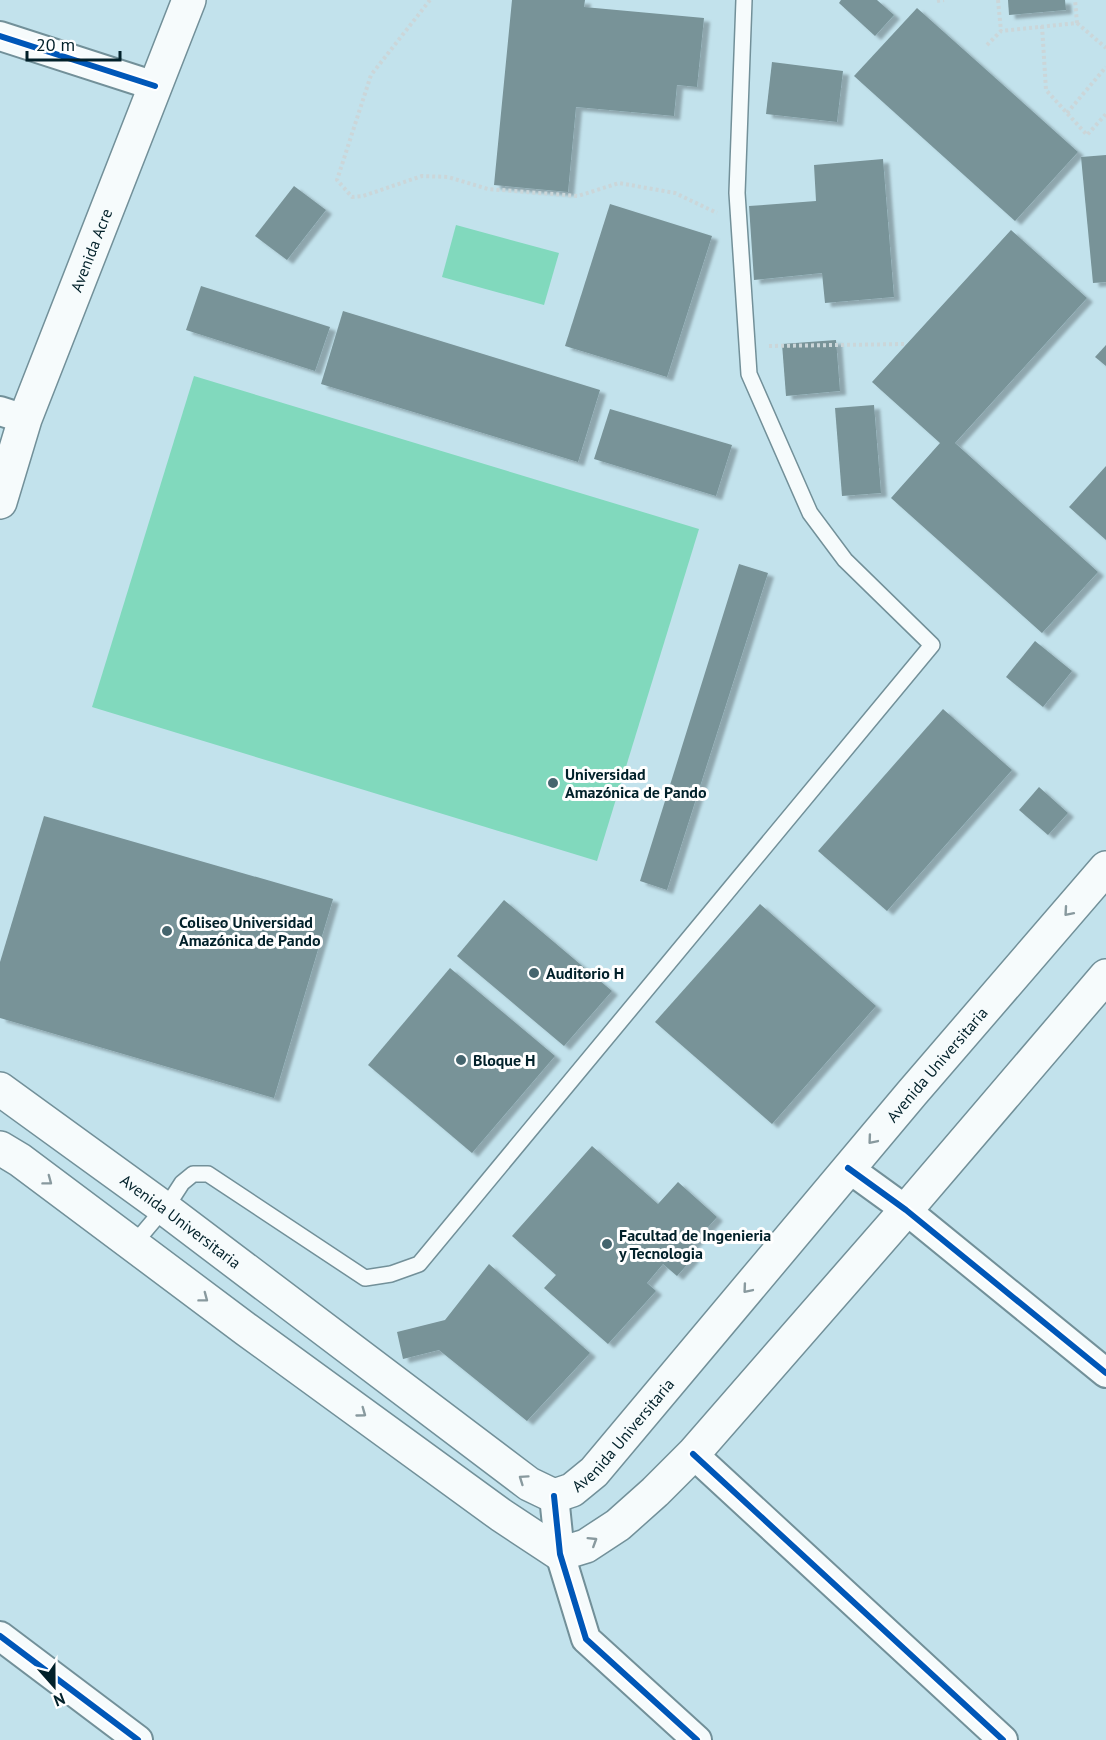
<svg xmlns="http://www.w3.org/2000/svg" width="1106" height="1740" font-family="'PT Sans',sans-serif">
<style>
.green{fill:#81d9bd}
.building{fill:#789398;filter:url(#shadow)}
.lines{fill:none;stroke-linecap:round;stroke-linejoin:round}
.lane-casing{stroke:#729099;stroke-width:18}
.street-casing{stroke:#729099;stroke-width:32}
.secondary-casing{stroke:#729099;stroke-width:36}
.path{stroke:#cbd6d9;stroke-width:4;stroke-dasharray:3 3;stroke-linecap:butt}
.lane{stroke:#f6fbfc;stroke-width:15}
.street{stroke:#f6fbfc;stroke-width:28}
.secondary{stroke:#f6fbfc;stroke-width:33}
.cycleway-casing{stroke:#fff;stroke-width:10}
.cycleway{stroke:#0057b8;stroke-width:6}
.oneway{stroke:#88999e}
.poi-dot{fill:#45656e;stroke:#fff;stroke-width:2}
.labels{text-anchor:middle;stroke-width:6;stroke-linejoin:round;paint-order:stroke}
.street-label{font-size:16px;fill:#02212a;stroke:#fff}
.poi-label{font-size:16px;font-weight:bold;fill:#02212a;stroke:#fff;text-anchor:start}
</style>
<defs>
<filter id="shadow"><feDropShadow dx="6" dy="4" stdDeviation="1.5" flood-color="#0004"/></filter>
</defs>
<rect width="100%" height="100%" fill="#c2e2ec"/>
<g class="green">
<polygon points="456,225 559,253 544,305 442,277"/>
<polygon points="194,376 699,529 597,861 92,707"/>
</g>
<g class="building">
<polygon points="512,0 585,0 584,7 704,18 697,87 677,85 674,116 576,107 568,192 494,185"/>
<polygon points="841,0 877,0 894,15 875,36 839,3"/>
<polygon points="1008,0 1065,0 1066,10 1009,15"/>
<polygon points="917,8 1078,152 1015,221 854,76"/>
<polygon points="772,62 843,71 837,122 766,114"/>
<polygon points="1106,155 1106,282 1093,283 1081,157"/>
<polygon points="883,159 894,297 825,303 822,273 754,280 749,206 816,201 814,165"/>
<polygon points="294,186 326,210 287,260 255,236"/>
<polygon points="610,204 712,236 667,377 565,346"/>
<polygon points="1011,230 1087,298 955,443 1098,572 1042,633 891,498 940,443 872,382"/>
<polygon points="201,286 330,327 315,371 186,330"/>
<polygon points="343,311 600,390 578,462 321,384"/>
<polygon points="836,340 840,391 786,396 782,344"/>
<polygon points="1106,345 1106,366 1095,357"/>
<polygon points="874,405 881,493 842,496 835,408"/>
<polygon points="610,409 732,445 716,496 594,459"/>
<polygon points="1106,466 1106,540 1069,507"/>
<polygon points="739,564 768,573 667,890 640,881"/>
<polygon points="1035,641 1072,671 1043,707 1006,677"/>
<polygon points="943,709 1012,770 887,911 818,851"/>
<polygon points="1039,787 1068,813 1048,835 1019,810"/>
<polygon points="44,816 333,899 274,1098 0,1018 0,962"/>
<polygon points="504,900 612,991 564,1046 457,956"/>
<polygon points="760,904 876,1006 772,1124 655,1022"/>
<polygon points="450,968 555,1056 472,1153 368,1065"/>
<polygon points="592,1146 658,1204 678,1182 717,1217 686,1252 693,1258 677,1276 663,1264 647,1283 656,1291 608,1344 544,1288 556,1275 512,1236"/>
<polygon points="489,1264 590,1353 527,1421 439,1350 403,1359 397,1332 445,1320"/>
</g>
<g class="lines">
<g class="lane-casing">
<polyline id="lane" points="133,1245 171,1200 182,1183 193,1174 208,1174 365,1278 391,1274 419,1264 932,645 845,560 810,513 749,374 737,193 744,0"/>
</g>
<g class="street-casing">
<g id="street">
<polyline points="0,36 155,86"/>
<polyline points="0,411 25,419"/>
<polyline points="848,1168 906,1210 1106,1373"/>
<polyline points="693,1454 1003,1740"/>
<polyline points="554,1496 560,1554 586,1639 697,1740"/>
<polyline points="0,1636 138,1740"/>
</g>
</g>
<g class="secondary-casing">
<g id="secondary">
<path id="s1" d="M 0,502 L 25,419 L 189,0"/>
<path id="s2" d="M 0,1089 L 164,1208 L 529,1484 L 554,1496 L 572,1490 L 594,1472 L 912,1093 L 1106,868"/>
<polyline points="0,1148 20,1160 247,1330 501,1515 560,1554 586,1546 618,1525 655,1492 693,1454 906,1210 1106,976"/>
</g>
</g>
<g class="path">
<polyline points="430,0 371,75 337,180 352,197 363,196 422,176 448,177 488,189 578,196 619,183 675,193 717,213"/>
<polyline points="998,0 1001,31"/>
<polyline points="937,1 944,0"/>
<polyline points="1077,23 1106,48"/>
<polyline points="1042,26 1046,90 1087,135 1106,114"/>
<polyline points="987,45 1001,31 1077,23 1075,0"/>
<polyline points="1067,113 1106,67"/>
<polyline points="769,346 906,344"/>
</g>
<use href="#lane" class="lane"/>
<use href="#street" class="street"/>
<use href="#secondary" class="secondary"/>
<g class="cycleway-casing">
<g id="cycleway">
<polyline points="0,36 155,86"/>
<polyline points="848,1168 906,1210 1106,1373"/>
<polyline points="693,1454 1003,1740"/>
<polyline points="554,1496 560,1554 586,1639 697,1740"/>
<polyline points="0,1636 138,1740"/>
</g>
</g>
<use href="#cycleway" class="cycleway"/>
</g>
<defs><path id="oneway-chevron" d="M-2-3.5L2.5 0L-2 3.5" fill="none" stroke-width="1.6" stroke-linecap="round" stroke-linejoin="round" transform="scale(1.5)"/></defs>
<g class="oneway">
<use href="#oneway-chevron" transform="translate(1068 912) rotate(131)"/>
<use href="#oneway-chevron" transform="translate(872 1140) rotate(130)"/>
<use href="#oneway-chevron" transform="translate(48 1181) rotate(37)"/>
<use href="#oneway-chevron" transform="translate(747 1289) rotate(130)"/>
<use href="#oneway-chevron" transform="translate(204 1298) rotate(37)"/>
<use href="#oneway-chevron" transform="translate(362 1413) rotate(36)"/>
<use href="#oneway-chevron" transform="translate(523 1479) rotate(-145)"/>
<use href="#oneway-chevron" transform="translate(593 1541) rotate(-32)"/>
</g>
<g class="poi-dot">
<circle cx="553" cy="783" r="6"/>
<circle cx="167" cy="931" r="6"/>
<circle cx="534" cy="973" r="6"/>
<circle cx="461" cy="1060" r="6"/>
<circle cx="607" cy="1244" r="6"/>
</g>
<g class="labels">
<g class="street-label">
<text dy="6" stroke="none"><textPath href="#s1" startOffset="268">Avenida Acre</textPath></text>
<text dy="6" stroke="none"><textPath href="#s2" startOffset="1268">Avenida Universitaria</textPath></text>
<text dy="6" stroke="none"><textPath href="#s2" startOffset="224">Avenida Universitaria</textPath></text>
<text dy="6" stroke="none"><textPath href="#s2" startOffset="782">Avenida Universitaria</textPath></text>
</g>
<g class="poi-label">
<text x="565" y="780">Universidad<tspan x="565" dy="18">Amazónica de Pando</tspan></text>
<text x="179" y="928">Coliseo Universidad<tspan x="179" dy="18">Amazónica de Pando</tspan></text>
<text x="546" y="979">Auditorio H</text>
<text x="473" y="1066">Bloque H</text>
<text x="619" y="1241">Facultad de Ingenieria<tspan x="619" dy="18">y Tecnologia</tspan></text>
</g>
</g>
<g transform="translate(54 1686) rotate(159)" stroke="#ffffff" stroke-width="4.5" paint-order="stroke">
<path d="M0-4.5L10 22L0 15L-10 22Z" fill="#02212a"/>
<text y="-9" font-size="16" font-weight="bold" text-anchor="middle" fill="#02212a">N</text>
</g>
<path d="M27 51v9h93v-9" fill="none" stroke="#02212a" stroke-width="3"/>
<text x="36" y="51" font-size="18" fill="#02212a" stroke="#ffffff" stroke-width="4.5" paint-order="stroke">20 m</text>
</svg>
